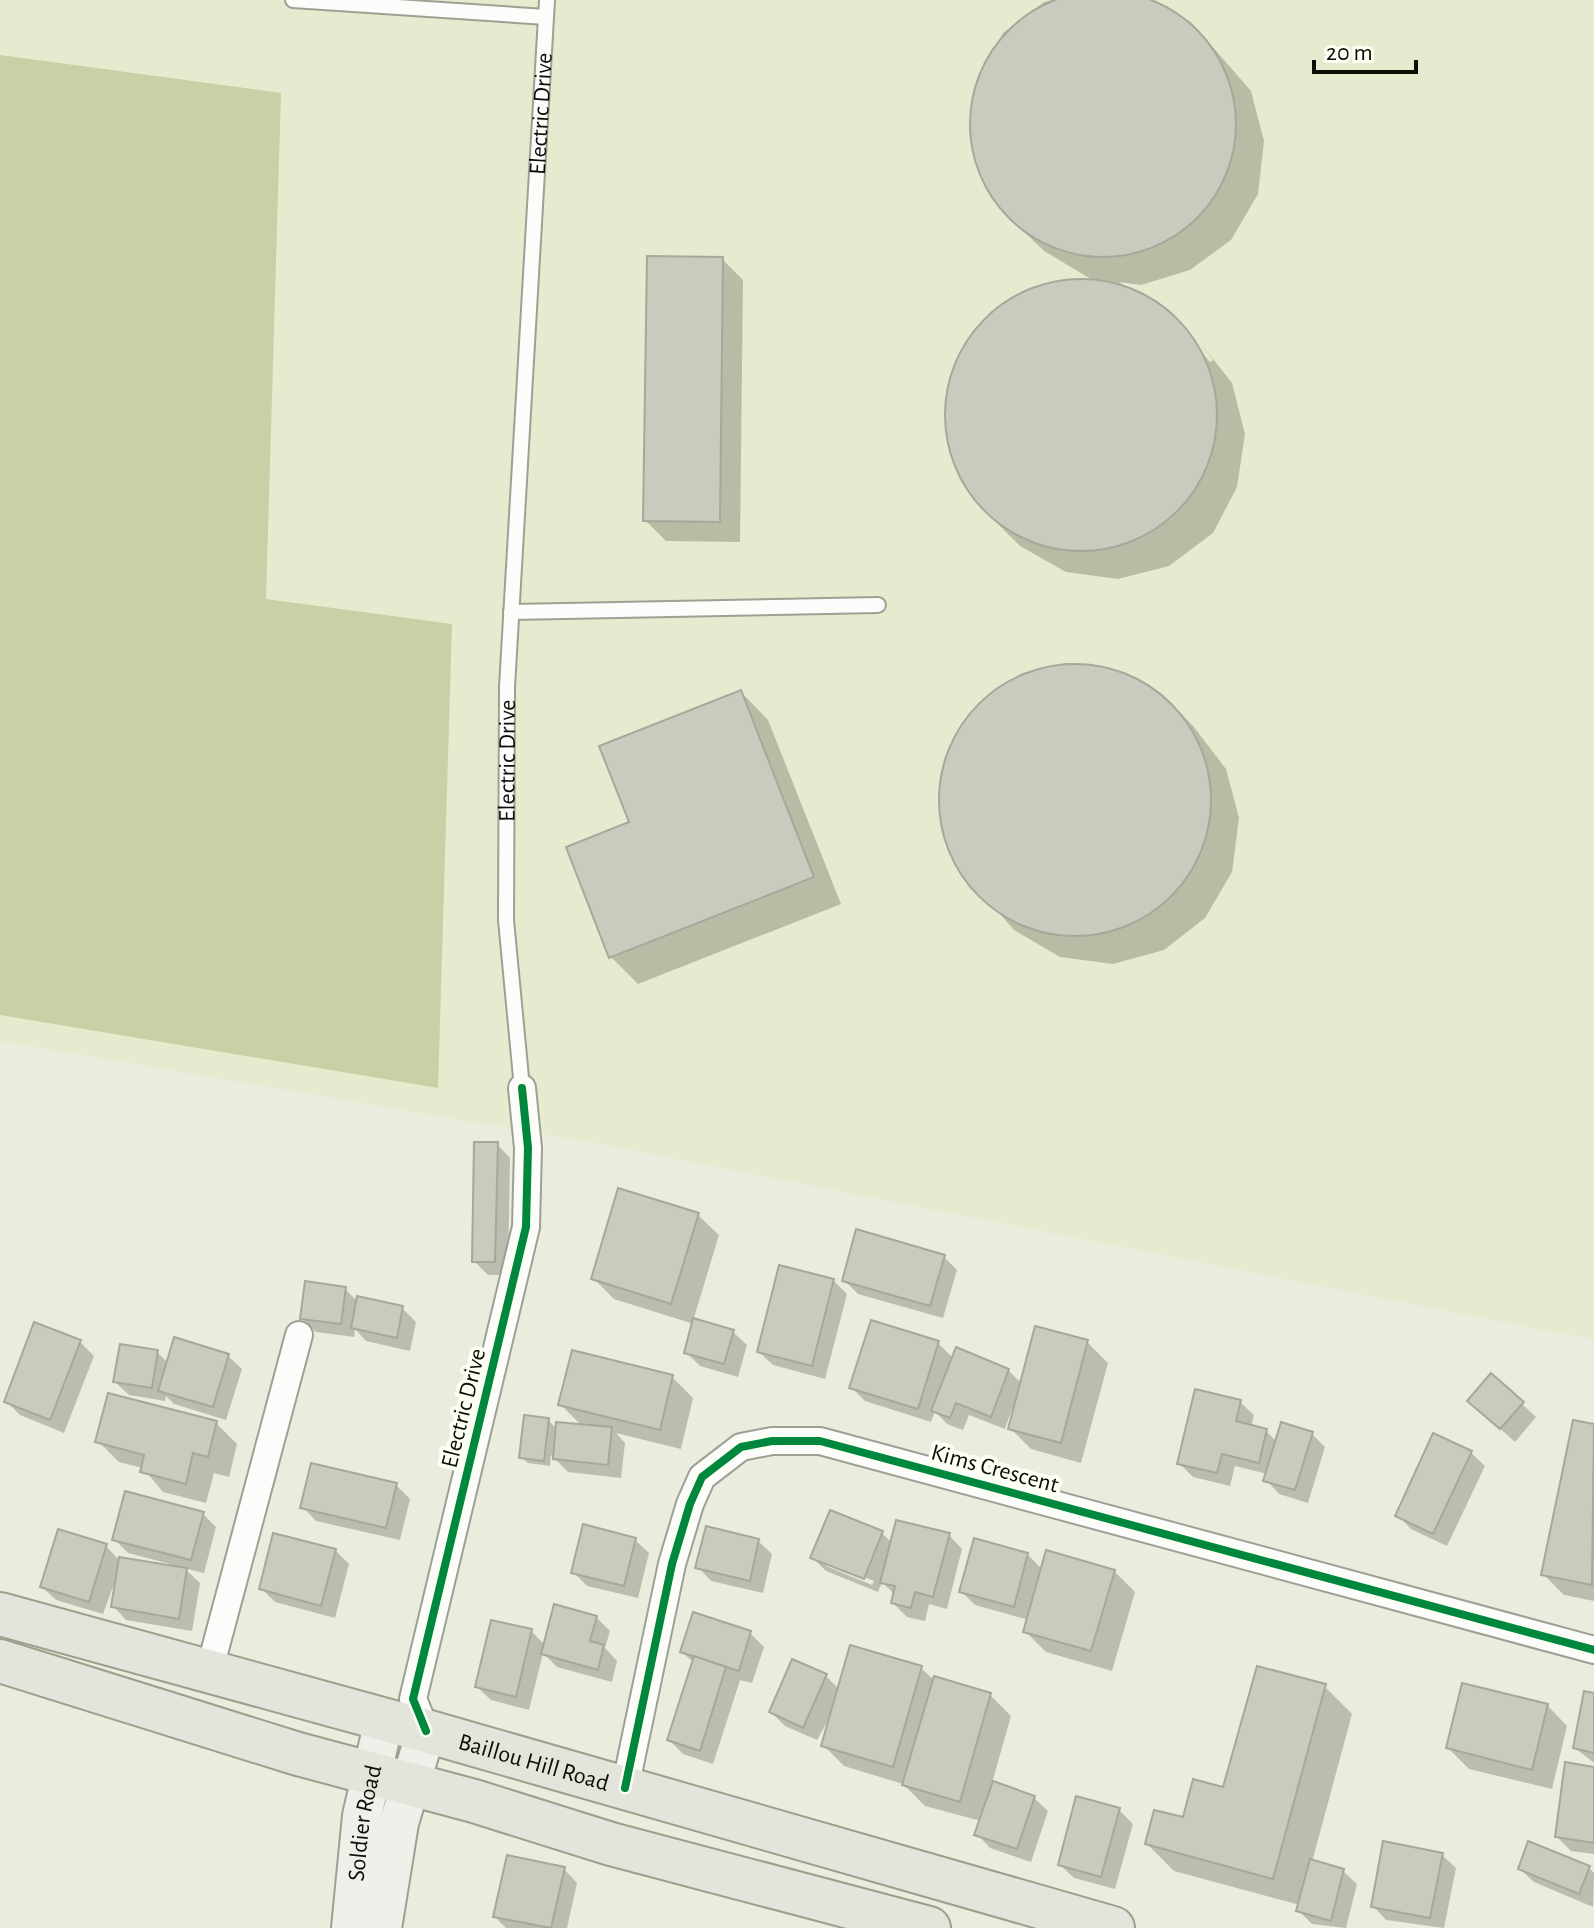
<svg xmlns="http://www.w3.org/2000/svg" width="1594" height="1928" font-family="'Alegreya Sans',sans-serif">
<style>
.built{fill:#e5ebcf}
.forest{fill:#c8d0a6}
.shadow{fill:#0003;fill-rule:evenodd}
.building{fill:#c8cbbe;stroke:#a5a89b;stroke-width:2}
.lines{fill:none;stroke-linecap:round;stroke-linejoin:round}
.lane-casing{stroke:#9da093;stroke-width:18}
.street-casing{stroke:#9da093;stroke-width:30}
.secondary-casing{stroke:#9da093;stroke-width:42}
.primary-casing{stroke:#9c9f8c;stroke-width:46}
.lane{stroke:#fcfcfa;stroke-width:14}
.street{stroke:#fcfcfa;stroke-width:26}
.secondary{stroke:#f0f0eb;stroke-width:38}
.primary{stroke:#e3e4dc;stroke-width:42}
.cycleway-casing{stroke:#fcfff3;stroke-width:13}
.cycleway{stroke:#00873e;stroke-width:8}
.labels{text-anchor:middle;stroke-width:8;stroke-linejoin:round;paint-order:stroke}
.street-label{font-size:24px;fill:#0c0d05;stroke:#fcfff3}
</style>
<rect width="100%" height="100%" fill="#eaeddd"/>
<polygon class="built" points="0,0 1594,0 1594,1340 589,1142 0,1041"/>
<polygon class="forest" points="0,55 281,93 266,599 452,624 438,1088 0,1015"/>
<g class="shadow">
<polygon points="1052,0 1154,0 1191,22 1251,91 1264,141 1258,194 1231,240 1190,270 1141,285 1119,282 1169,312 1210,362 1213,360 1198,340 1232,383 1245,434 1237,487 1213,533 1169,566 1118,579 1066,572 1020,546 992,518 960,474 946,423 953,370 979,325 1021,292 1072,279 1096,282 1044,251 1015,223 984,182 969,132 977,79 1003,33 1044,2"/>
<polygon points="722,259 743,280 740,542 666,541 645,520"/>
<polygon points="1066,663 1119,671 1165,697 1193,726 1226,769 1239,818 1232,872 1205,918 1164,950 1113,964 1060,957 1014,930 953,860 940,809 948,755 974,710 1015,678"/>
<polygon points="741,692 768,720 841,904 638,984 611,957 632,823"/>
<polygon points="497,1144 510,1158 508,1275 488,1275 474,1261"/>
<polygon points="698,1215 719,1235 693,1321 733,1332 747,1345 738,1377 700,1366 686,1352 694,1324 614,1299 593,1278"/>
<polygon points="944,1257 957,1270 943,1318 858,1294 844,1280"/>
<polygon points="833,1280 847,1294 825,1379 773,1365 759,1352"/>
<polygon points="345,1289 358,1302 402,1308 416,1322 410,1351 366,1341 355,1329 354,1337 316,1332 302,1318"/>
<polygon points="80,1342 94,1356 64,1433 20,1415 6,1401"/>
<polygon points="1087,1342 1108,1363 1081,1463 1031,1449 1010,1428 1015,1410 1012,1409 1005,1429 969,1415 963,1430 947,1424 935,1411 931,1422 865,1401 851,1387 938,1343 954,1359 1008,1370 1022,1384"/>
<polygon points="157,1352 168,1363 228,1356 242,1369 226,1420 174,1404 166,1396 165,1401 129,1395 115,1382"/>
<polygon points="1492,1376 1536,1417 1515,1442 1484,1414"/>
<polygon points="672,1377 693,1398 681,1449 616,1433 625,1443 621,1478 568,1472 551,1455 550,1466 528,1463 521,1457 548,1420 557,1429 582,1426 560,1404"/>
<polygon points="1240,1402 1254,1415 1251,1427 1266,1431 1277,1442 1312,1434 1325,1447 1308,1503 1279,1494 1266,1480 1267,1474 1235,1466 1230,1486 1193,1477 1179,1463"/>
<polygon points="1574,1422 1594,1426 1594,1601 1564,1595 1543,1574"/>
<polygon points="216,1423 237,1444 229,1477 214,1473 206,1503 163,1492 143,1468 119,1462 98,1441"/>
<polygon points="1471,1453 1485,1466 1447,1546 1411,1529 1398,1515"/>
<polygon points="396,1485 410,1499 400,1540 316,1521 303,1507"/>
<polygon points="203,1514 216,1527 204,1573 184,1568 200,1583 192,1631 126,1620 113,1606 118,1573 103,1614 56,1600 42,1587 106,1546 118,1559 169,1567 170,1564 128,1553 114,1539"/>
<path d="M 882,1533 L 892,1543 L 949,1535 L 962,1549 L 947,1609 L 929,1604 L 925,1621 L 907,1617 L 893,1603 L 895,1595 L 882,1582 L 878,1592 L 826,1571 L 812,1557 ZM 826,1562 L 874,1581 L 872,1585 L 826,1566 Z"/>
<polygon points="635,1540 649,1553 638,1598 587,1586 573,1572"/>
<polygon points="758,1541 772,1554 763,1593 711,1581 698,1567"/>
<polygon points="335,1550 349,1564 335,1618 275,1602 261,1588"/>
<polygon points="1027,1554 1043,1570 1114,1571 1135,1592 1112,1671 1046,1652 1025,1631 1029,1620 975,1605 961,1591"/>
<polygon points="596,1617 610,1631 605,1648 617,1661 612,1682 557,1667 543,1653 529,1710 491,1700 477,1687 531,1631 545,1645"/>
<polygon points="750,1633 764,1647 752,1683 740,1680 713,1764 683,1754 669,1740 694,1663 682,1652"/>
<polygon points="921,1668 935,1681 990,1695 1011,1716 992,1783 1034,1798 1048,1811 1031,1862 990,1848 977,1834 981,1821 925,1806 903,1784 844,1766 823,1745 834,1710 817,1740 785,1726 771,1712 826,1676 839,1689"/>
<polygon points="1324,1686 1352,1714 1312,1862 1343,1871 1357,1884 1346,1928 1312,1924 1298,1910 1300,1905 1174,1871 1147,1844 1225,1789"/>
<polygon points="1594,1695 1594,1763 1575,1748"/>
<polygon points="1547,1705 1567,1726 1552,1789 1469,1769 1448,1748"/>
<polygon points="1594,1769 1594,1854 1571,1851 1557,1837"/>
<polygon points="1119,1810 1133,1824 1115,1889 1074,1878 1060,1865"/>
<polygon points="1442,1855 1456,1868 1444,1928 1386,1920 1373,1906"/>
<polygon points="1589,1868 1594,1873 1593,1907 1534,1882 1520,1869"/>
<polygon points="564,1869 577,1883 567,1928 506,1928 495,1917"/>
</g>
<g class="building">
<circle cx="1103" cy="124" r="133"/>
<polygon points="647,256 723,257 720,522 643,521"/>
<circle cx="1081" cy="415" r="136"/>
<circle cx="1075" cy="800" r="136"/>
<polygon points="741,690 814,877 609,958 566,847 629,822 599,746"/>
<polygon points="474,1142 498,1142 495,1262 472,1262"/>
<polygon points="618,1188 699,1213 671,1304 591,1279"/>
<polygon points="856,1229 945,1255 930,1306 842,1281"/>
<polygon points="779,1265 834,1279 812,1366 757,1352"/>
<polygon points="305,1281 346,1287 341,1324 300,1319"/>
<polygon points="357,1296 403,1306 397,1338 351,1328"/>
<polygon points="693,1318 734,1330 724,1364 684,1353"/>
<polygon points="871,1320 939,1341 918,1409 849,1388"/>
<polygon points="34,1322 81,1340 50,1420 4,1402"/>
<polygon points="1035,1326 1088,1340 1061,1443 1008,1429"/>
<polygon points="174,1337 229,1354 213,1407 158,1391"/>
<polygon points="120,1344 158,1350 152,1388 113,1382"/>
<polygon points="956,1347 1009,1369 991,1417 956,1403 950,1418 931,1411"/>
<polygon points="572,1350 673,1375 660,1430 558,1405"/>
<polygon points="1491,1373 1524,1402 1500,1429 1467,1401"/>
<polygon points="1195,1389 1241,1400 1236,1421 1267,1429 1259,1463 1222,1454 1217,1473 1177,1464"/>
<polygon points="108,1393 217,1421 208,1457 193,1453 186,1484 140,1472 144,1455 95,1442"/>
<polygon points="524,1415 549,1418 544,1461 519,1458"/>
<polygon points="1573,1420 1594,1424 1592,1585 1541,1575"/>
<polygon points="556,1422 612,1427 608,1465 553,1459"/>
<polygon points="1281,1422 1313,1432 1295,1490 1263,1481"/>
<polygon points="1433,1433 1472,1451 1433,1534 1395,1516"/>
<polygon points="311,1463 397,1483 386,1528 300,1508"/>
<polygon points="125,1491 204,1512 191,1560 112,1540"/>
<polygon points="830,1510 883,1531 864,1579 810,1558"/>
<polygon points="896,1520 950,1533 933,1597 915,1592 911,1608 891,1603 895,1586 880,1583"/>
<polygon points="583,1524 636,1538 624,1586 571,1573"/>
<polygon points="706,1526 759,1539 750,1581 695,1568"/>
<polygon points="58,1529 107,1544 89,1602 40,1587"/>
<polygon points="273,1533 336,1549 321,1606 259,1589"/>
<polygon points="974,1538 1028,1553 1014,1607 959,1592"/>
<polygon points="1046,1550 1115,1570 1091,1651 1023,1632"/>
<polygon points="119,1557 187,1568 179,1619 111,1607"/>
<polygon points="554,1604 597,1616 590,1641 604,1645 598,1670 541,1654"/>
<polygon points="693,1612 751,1631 739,1671 680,1652"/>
<polygon points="491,1620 532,1629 516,1697 475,1687"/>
<polygon points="850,1645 922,1666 893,1767 821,1746"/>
<polygon points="694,1656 726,1667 700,1751 667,1740"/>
<polygon points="792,1659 827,1674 803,1728 769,1712"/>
<polygon points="1257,1666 1326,1684 1273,1879 1145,1844 1154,1810 1183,1817 1193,1779 1223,1787"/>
<polygon points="934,1676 991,1693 960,1802 902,1785"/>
<polygon points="1462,1683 1548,1704 1532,1770 1446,1748"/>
<polygon points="1584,1691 1594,1693 1594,1753 1573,1748"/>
<polygon points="1565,1762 1594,1767 1594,1843 1555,1837"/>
<polygon points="993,1781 1035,1796 1017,1849 974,1835"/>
<polygon points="1076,1796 1120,1808 1101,1877 1058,1865"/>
<polygon points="1383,1841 1443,1853 1430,1918 1371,1907"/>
<polygon points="1528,1841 1590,1866 1579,1894 1518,1869"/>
<polygon points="507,1855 565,1867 551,1928 493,1917"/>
<polygon points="1310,1859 1344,1869 1331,1921 1296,1911"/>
</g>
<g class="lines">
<g class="lane-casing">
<g id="lane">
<polyline points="293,0 546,17"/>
<polyline points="511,612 878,605"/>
<path id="s1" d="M 522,1088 L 506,920 L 507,687 L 547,0"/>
</g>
</g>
<g class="street-casing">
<g id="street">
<polyline points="209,1672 299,1335"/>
<polyline points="426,1731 413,1699 526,1227 528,1148 522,1088"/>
<polyline points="625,1788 672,1564 690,1504 702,1477 741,1447 772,1441 820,1441 1594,1650"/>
</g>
</g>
<g class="secondary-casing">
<g id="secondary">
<path id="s2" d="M 351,1928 L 362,1816 L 384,1721"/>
<polyline points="382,1928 399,1823 426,1731"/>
</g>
</g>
<g class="primary-casing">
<g id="primary">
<path id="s3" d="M 0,1614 L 426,1731 L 1113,1928"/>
<polyline points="0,1661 298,1754 474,1801 611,1844 929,1928"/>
</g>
</g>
<use href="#lane" class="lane"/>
<use href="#street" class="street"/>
<use href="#secondary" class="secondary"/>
<use href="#primary" class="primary"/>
<g class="cycleway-casing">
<g id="cycleway">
<polyline points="426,1731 413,1699 526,1227 528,1148 522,1088"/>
<polyline points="625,1788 672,1564 690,1504 702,1477 741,1447 772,1441 820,1441 1594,1650"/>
</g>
</g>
<use href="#cycleway" class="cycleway"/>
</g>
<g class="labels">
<g class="street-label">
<text dy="8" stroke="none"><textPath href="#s1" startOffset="976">Electric Drive</textPath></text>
<text dy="8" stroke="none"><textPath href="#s1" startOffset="328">Electric Drive</textPath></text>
<text transform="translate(463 1408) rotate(-76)" y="8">Electric Drive</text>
<text transform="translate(995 1468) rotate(15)" y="8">Kims Crescent</text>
<text dy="8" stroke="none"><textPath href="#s3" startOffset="554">Baillou Hill Road</textPath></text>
<text dy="8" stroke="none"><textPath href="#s2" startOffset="106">Soldier Road</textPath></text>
</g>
</g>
<path d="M1314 60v12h102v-12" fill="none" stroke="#0c0d05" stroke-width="4"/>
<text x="1326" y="60" font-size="24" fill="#0c0d05" stroke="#fcfff3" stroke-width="6" paint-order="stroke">20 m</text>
</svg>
